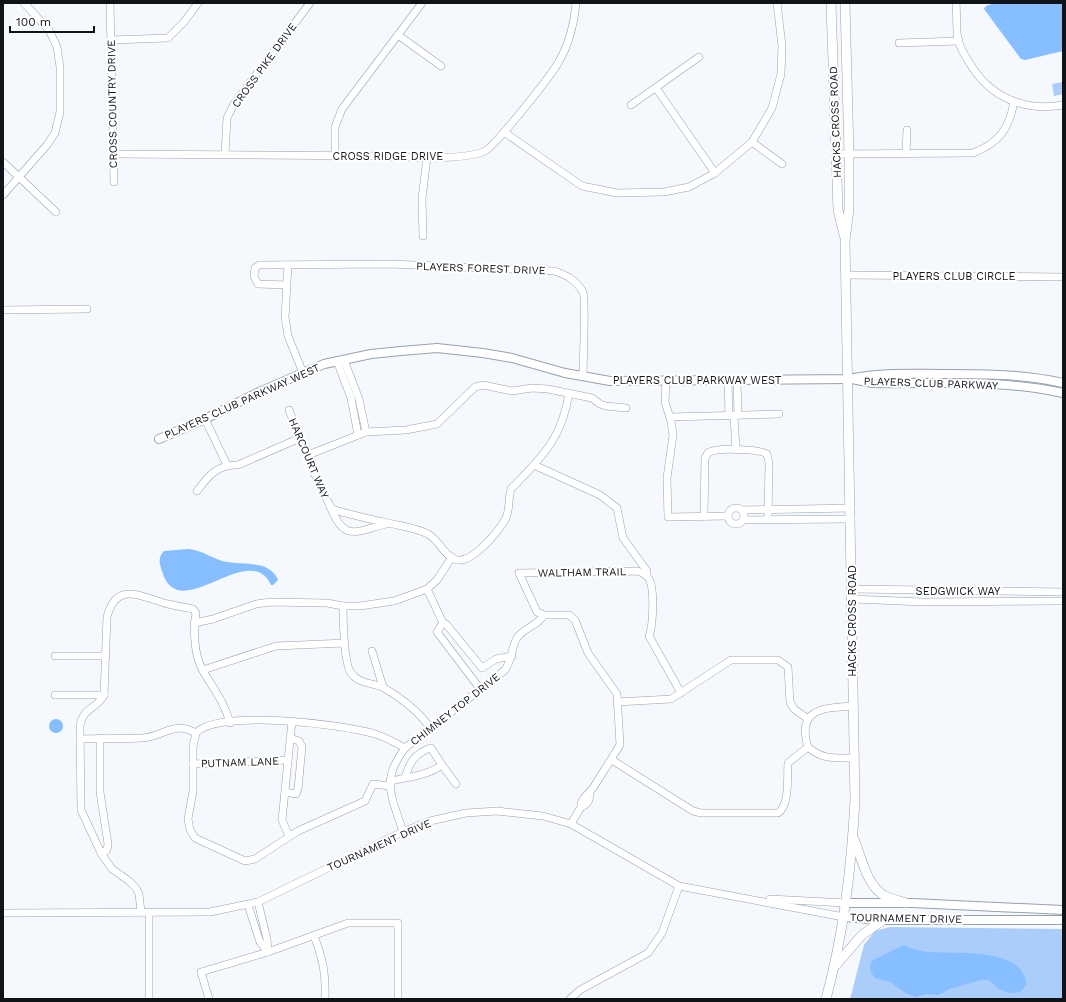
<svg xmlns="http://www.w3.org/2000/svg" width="1066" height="1002" font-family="'Work Sans',sans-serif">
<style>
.green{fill:#aacef9}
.water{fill:#86beff}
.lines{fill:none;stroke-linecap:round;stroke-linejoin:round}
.minor-casing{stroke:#97a1ad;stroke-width:8}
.tertiary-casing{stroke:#97a1ad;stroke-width:10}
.secondary-casing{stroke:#97a1ad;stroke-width:10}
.minor{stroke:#fff;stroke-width:7}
.tertiary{stroke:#fff;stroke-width:8}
.secondary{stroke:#fff;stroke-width:9}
.labels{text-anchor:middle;stroke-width:4;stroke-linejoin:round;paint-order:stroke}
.street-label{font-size:11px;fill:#101318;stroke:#fff}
</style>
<rect width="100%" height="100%" fill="#f5f9fe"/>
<g class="green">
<polygon points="1063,82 1063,94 1054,96 1052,84"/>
<polygon points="890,927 1063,929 1063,999 850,999 864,945 875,931"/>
</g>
<g class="water">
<polygon points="995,3 1063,3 1063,51 1025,60 1021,59 984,9 986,6"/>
<path d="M 188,549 C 203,550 214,560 227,562 C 244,565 270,560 278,580 L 273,585 L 271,585 C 249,538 178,628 162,571 C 159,563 158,557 164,551 Z"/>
<circle cx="56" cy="726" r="7"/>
<path d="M 904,945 C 912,949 922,952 931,952 C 956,954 1025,947 1026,985 L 1020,992 L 1009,993 L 999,989 L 989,980 L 981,980 L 950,989 L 938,995 L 927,994 L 916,997 L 907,994 L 890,982 L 875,978 C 870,972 868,966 873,960 Z"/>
</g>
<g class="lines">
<g class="minor-casing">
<g id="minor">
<polyline points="110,3 114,182"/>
<path d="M 956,3 C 957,15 956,28 958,40 C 960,47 965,56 969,62 C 989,97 1024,112 1063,105"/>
<polyline points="398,35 441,66"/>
<polyline points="111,40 168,38 184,22 198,3"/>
<polyline points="899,43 959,41"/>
<polyline points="656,88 715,173"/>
<polyline points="631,105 699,57"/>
<polyline points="504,132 582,186 617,193 664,192 689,187 715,173 752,142 772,108 781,74 782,46 777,3"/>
<polyline points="752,142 782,164"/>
<path d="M 113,154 C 203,154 293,156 382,156 C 407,157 464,161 485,151 C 495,146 551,76 558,63 C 569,45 574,24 576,3"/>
<polyline points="225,154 227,118 234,104 310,3"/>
<path d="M 836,154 L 973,153 C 999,143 1009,129 1014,102"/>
<polyline points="906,154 907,130"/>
<polyline points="335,156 335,127 342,109 422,3"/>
<polyline points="3,162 56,212"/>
<polyline points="3,195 47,145 55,133 60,112 60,67 57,47 49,30 24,3"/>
<polyline points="423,236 422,199 427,157"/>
<polyline points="288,265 285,317 288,336 303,373"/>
<polyline points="846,275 1063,277"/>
<path d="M 287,285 L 258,284 L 254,276 L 255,268 L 259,265 L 390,264 L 554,271 C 567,275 576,280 583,292 C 586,299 583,363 583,376"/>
<polyline points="3,310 87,309"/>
<polyline points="344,360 359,399 366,432"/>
<polyline points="337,361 351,398 358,435"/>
<polyline points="728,380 729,416"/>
<polyline points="737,380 738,415"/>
<polyline points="666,381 665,402 671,421 673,435 667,478 668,517 728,516"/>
<path d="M 289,410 L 315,475 L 330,506 L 334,510 C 350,514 367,519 384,522 C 399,526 414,527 428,534 C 439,540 443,554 454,559 C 470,567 499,531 506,518 C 510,509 508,499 511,489 C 542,457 562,439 569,393"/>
<polyline points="734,416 736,450"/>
<polyline points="670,417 779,414"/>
<polyline points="205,419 227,465"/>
<polyline points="308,455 366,432 406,430 437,424 475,387 483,385 512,391 532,388 548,389 592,398 600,404 606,406 626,408"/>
<polyline points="534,465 600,495 617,508 623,538 647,571 647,576"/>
<path d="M 197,491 C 208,476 218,464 238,465 L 300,438"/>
<path d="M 330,506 C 344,542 355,532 386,524"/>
<circle cx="736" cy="516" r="8"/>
<polyline points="742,510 851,508"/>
<path d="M 704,516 L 705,458 C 706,457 707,454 708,453 C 715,447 759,449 767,454 L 769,463 L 768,519"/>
<polyline points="744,520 851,519"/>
<polyline points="427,589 443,623"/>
<polyline points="852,589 1063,592"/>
<polyline points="852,599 923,602 1063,601"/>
<path d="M 343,606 C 343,619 344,664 351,673 C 360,685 373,682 384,688 C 401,698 420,713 431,729"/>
<polyline points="194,623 213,619 256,604 271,602 327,603 343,606 360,606 394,601 427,589 437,580 452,557"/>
<polyline points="443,623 446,624 482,668 496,659 512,656"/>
<polyline points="443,623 437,632 481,690"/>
<polyline points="372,651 383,687"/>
<polyline points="55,656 106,656"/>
<polyline points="203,670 276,646 345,643"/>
<polyline points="55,695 104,695"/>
<polyline points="617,702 671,699 731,660 778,660 788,667 790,702 794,709 808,719"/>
<path d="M 853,706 C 824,708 796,708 808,747 C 822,760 836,758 854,758"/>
<polyline points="196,733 193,747 193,791 188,819 190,830 195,838 245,861 255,859 298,831 365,801 373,784 389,786"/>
<polyline points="100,738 100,792 108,844 107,850 101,853 112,869 129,881 136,888 139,894 141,912"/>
<path d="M 80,739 C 101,738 122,739 142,738 C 163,737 174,720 196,733 C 218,709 343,724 375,734 C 385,737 396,743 405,748"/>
<path d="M 612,760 L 693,811 L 701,813 L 778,813 C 790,806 787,776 788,763 L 808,747"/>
<polyline points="193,764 288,760"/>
<polyline points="442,765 456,784"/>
<path d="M 390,781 C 406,778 429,775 442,765 L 431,748 C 415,753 409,763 405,778"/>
<polyline points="285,792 296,794 298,789 302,747 299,741 290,738"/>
<path d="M 581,807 C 587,805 590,800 590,793"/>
<path d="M 571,824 L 581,807 L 581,803 L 584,798 L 593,788 L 620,745 L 617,694 L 588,653 L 575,620 L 569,615 L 544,615 L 537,612 L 519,573 L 636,571 C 642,572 646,574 649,579 C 655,589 653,626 649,636 L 681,693"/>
<path d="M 403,832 C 392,796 380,781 405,748 L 505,670 C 513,658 511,648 517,638 C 524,627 538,626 544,615"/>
<polyline points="289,836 282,820 292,721"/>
<path d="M 101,853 L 81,810 L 80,726 C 83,707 96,710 104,695 L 107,617 C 117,579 143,598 168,604 C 176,606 184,607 193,609 L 196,613 C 193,631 194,655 203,671 C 213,688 225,703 230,723"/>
<polyline points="770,899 846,903"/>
<polyline points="248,905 260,942 268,952 267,939 258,902"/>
<polyline points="149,912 149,999"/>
<polyline points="3,913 210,912 258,902 398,834 430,821 466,813 497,811 543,816 571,824 679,886 844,917"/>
<path d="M 314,936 C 323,959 326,974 325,999"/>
<polyline points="209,999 201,972 268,952 348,923 398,923 398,999"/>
<polyline points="570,999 580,990 648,953 662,933 679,886"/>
</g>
</g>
<g class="tertiary-casing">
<g id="tertiary">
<path d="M 852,379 L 872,383 C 935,384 1001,379 1063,393"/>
<path d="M 159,439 L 205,419 L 259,392 L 324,364 L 371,354 L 401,351 L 437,348 L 483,353 L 512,358 L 565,373 L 610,381 L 848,379 C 881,372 911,374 945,374 C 984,374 1024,374 1063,383"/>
<polyline points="846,903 912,903 1063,910"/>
<polyline points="844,917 883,920 1063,920"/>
</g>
</g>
<g class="secondary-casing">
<g id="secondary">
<polyline points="831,3 838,210 844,235"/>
<path d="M 854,839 C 861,856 867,887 885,896 C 892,899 900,901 906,903"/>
<polyline points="836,965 862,935 883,920"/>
<path d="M 826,999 C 844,932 851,870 855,801 L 845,240 L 849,209 L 849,154 L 845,3"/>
</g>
</g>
<use href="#minor" class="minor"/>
<use href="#tertiary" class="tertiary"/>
<use href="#secondary" class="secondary"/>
</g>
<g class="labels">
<g class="street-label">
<text transform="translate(264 65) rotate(-54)" y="4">CROSS PIKE DRIVE</text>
<text transform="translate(112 104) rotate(-91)" y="4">CROSS COUNTRY DRIVE</text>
<text transform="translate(835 122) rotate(-92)" y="4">HACKS CROSS ROAD</text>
<text x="388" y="160">CROSS RIDGE DRIVE</text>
<text transform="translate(481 268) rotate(2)" y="4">PLAYERS FOREST DRIVE</text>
<text x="954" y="280">PLAYERS CLUB CIRCLE</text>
<text x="697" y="384">PLAYERS CLUB PARKWAY WEST</text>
<text transform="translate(931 383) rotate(2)" y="4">PLAYERS CLUB PARKWAY</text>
<text transform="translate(242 401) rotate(-24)" y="4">PLAYERS CLUB PARKWAY WEST</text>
<text transform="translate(309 458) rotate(67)" y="4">HARCOURT WAY</text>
<text transform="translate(582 572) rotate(-1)" y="4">WALTHAM TRAIL</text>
<text x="958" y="595">SEDGWICK WAY</text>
<text transform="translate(852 621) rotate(-90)" y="4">HACKS CROSS ROAD</text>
<text transform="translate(455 709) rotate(-38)" y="4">CHIMNEY TOP DRIVE</text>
<text transform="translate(240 762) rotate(-2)" y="4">PUTNAM LANE</text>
<text transform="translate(379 845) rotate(-24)" y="4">TOURNAMENT DRIVE</text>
<text transform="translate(906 918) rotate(1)" y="4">TOURNAMENT DRIVE</text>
</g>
</g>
<rect width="1066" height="1002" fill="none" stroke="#101318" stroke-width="8"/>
<path d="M10 26v6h84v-6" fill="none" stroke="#101318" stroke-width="2"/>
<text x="16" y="26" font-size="12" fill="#101318" stroke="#ffffff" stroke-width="3" paint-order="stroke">100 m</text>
</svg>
